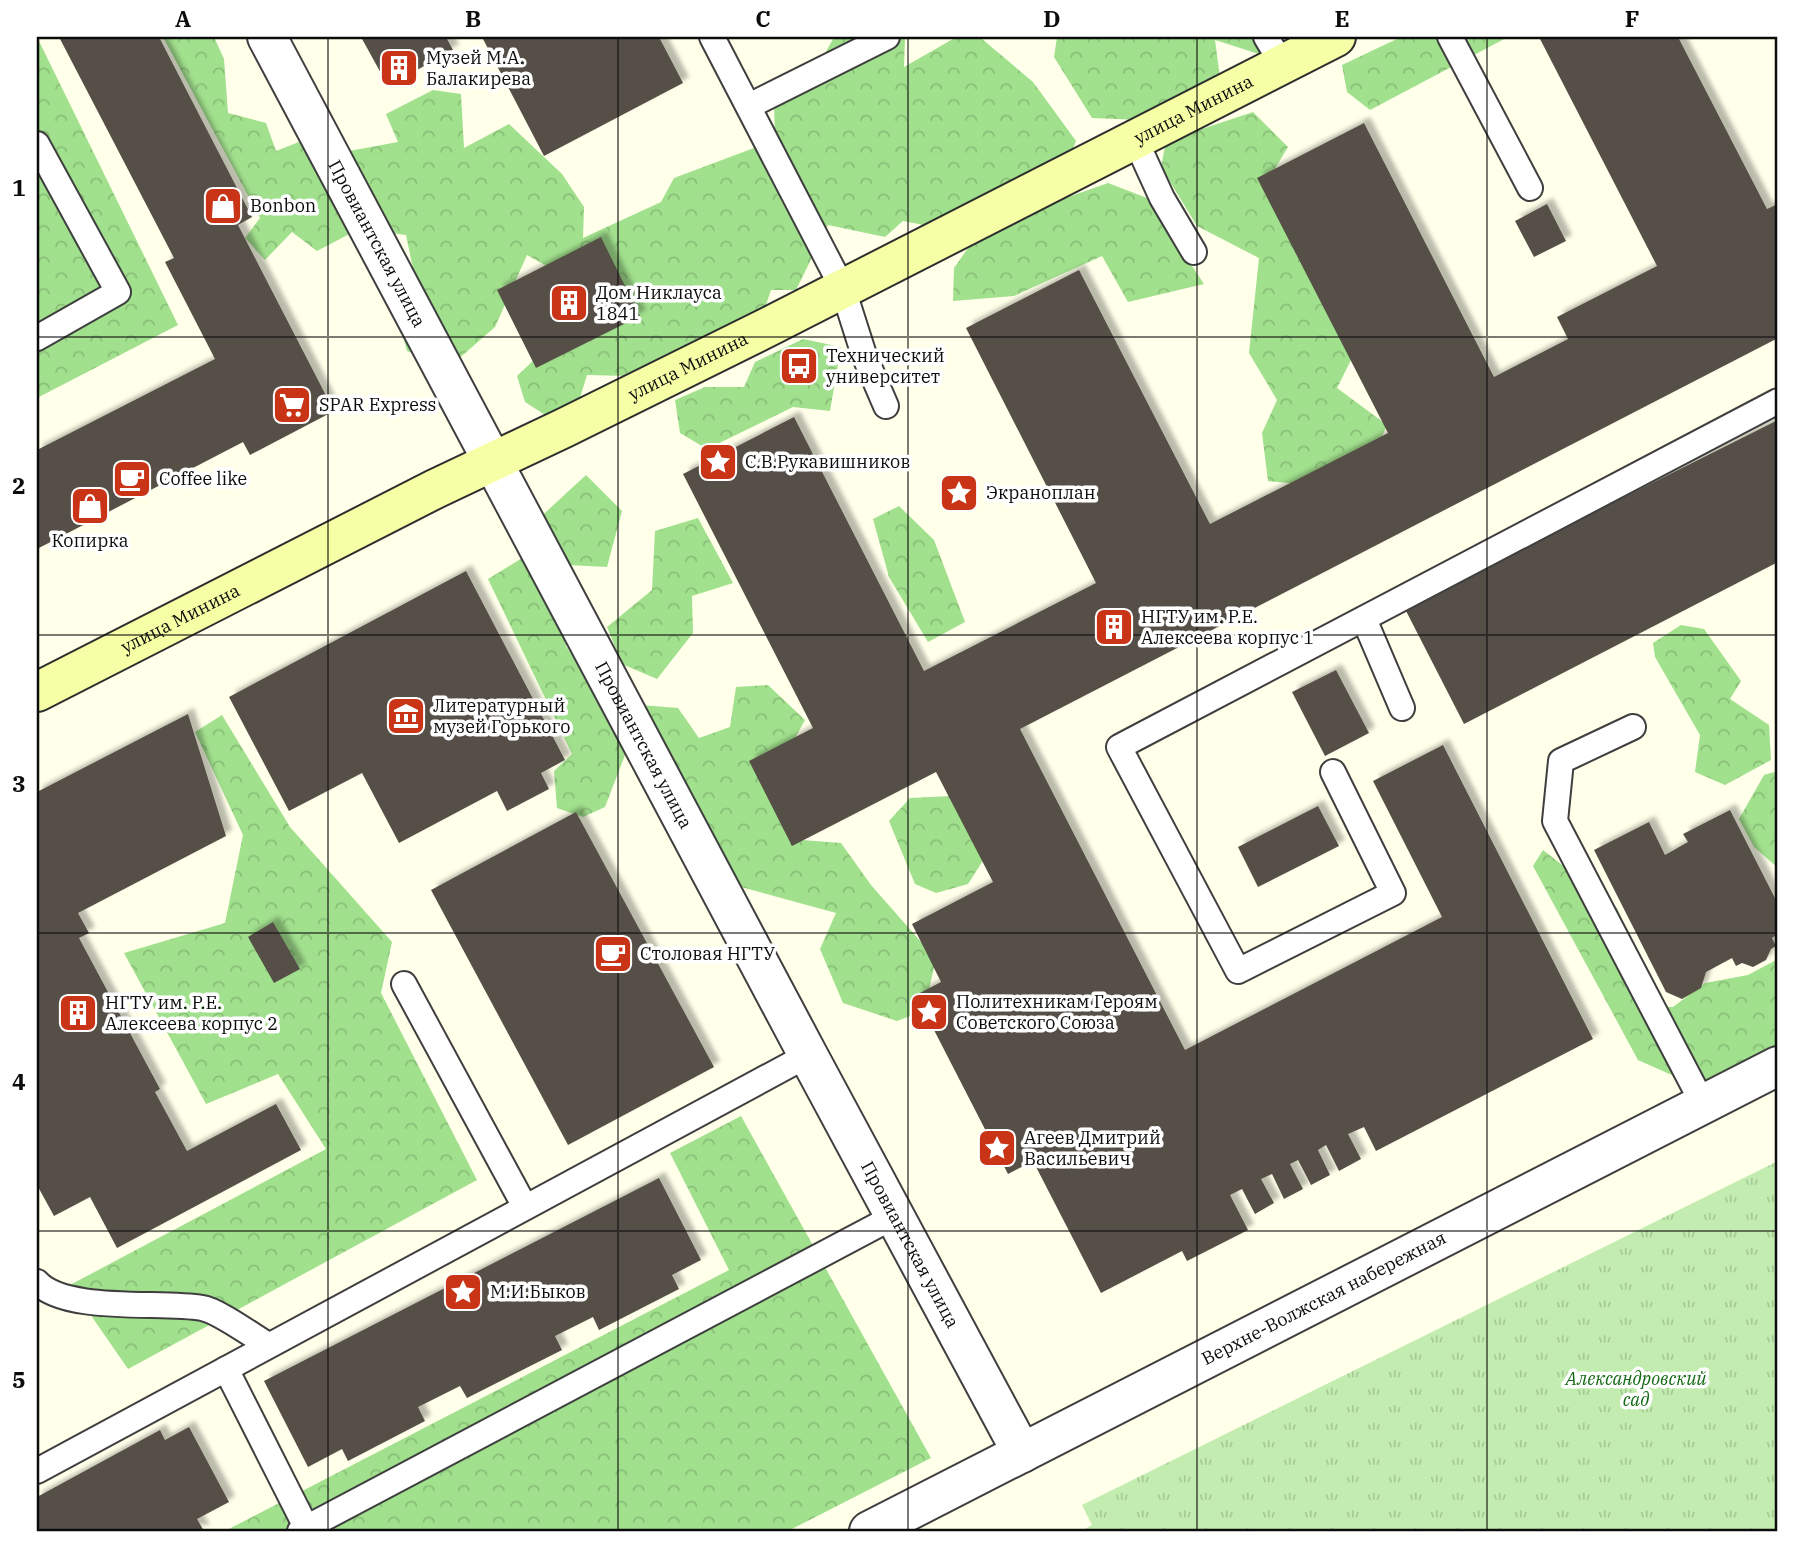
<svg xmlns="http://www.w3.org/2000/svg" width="1815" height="1568" font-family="'IBM Plex Serif',serif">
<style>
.forest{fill:url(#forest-crowns)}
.park{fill:url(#park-tufts)}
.building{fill:#554f47;filter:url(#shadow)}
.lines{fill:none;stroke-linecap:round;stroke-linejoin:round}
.lane-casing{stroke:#3f3f3f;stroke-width:28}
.street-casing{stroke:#3f3f3f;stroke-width:42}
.secondary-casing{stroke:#2e2e2e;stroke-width:42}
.lane{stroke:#fff;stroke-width:24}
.street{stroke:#fff;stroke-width:38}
.secondary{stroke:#f6ffa5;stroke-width:38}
.grid{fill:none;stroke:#0c0c0c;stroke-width:2;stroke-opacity:0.55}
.labels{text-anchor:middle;stroke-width:7;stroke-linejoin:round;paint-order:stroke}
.poi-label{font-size:18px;fill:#0c0c0c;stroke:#fff;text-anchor:start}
.street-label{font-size:18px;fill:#0c0c0c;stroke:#fff}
.park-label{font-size:18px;font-style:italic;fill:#166916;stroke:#fff}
.neatline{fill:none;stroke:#0c0c0c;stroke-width:2.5}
.grid-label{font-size:23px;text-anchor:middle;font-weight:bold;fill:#0c0c0c}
</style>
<defs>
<pattern id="forest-crowns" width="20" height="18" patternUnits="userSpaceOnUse" patternTransform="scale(1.75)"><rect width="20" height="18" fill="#a1e08d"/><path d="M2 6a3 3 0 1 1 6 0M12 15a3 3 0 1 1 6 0" fill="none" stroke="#89bf78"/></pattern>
<pattern id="park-tufts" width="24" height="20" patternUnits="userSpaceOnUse" patternTransform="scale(1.75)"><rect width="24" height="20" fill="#c3edb0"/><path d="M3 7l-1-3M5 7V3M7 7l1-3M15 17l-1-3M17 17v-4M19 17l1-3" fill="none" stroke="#a6ca96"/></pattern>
<filter id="shadow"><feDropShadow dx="6" dy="-6" stdDeviation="2" flood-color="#0004"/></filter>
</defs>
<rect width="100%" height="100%" fill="#ffffea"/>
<g class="forest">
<polygon points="37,37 178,325 37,398"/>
<polygon points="163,37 214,37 224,59 228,113 266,123 276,151 304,140 349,151 398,142 386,114 433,90 461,94 464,148 509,124 562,174 584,207 583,238 661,202 674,178 775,140 774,102 809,83 834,37 905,37 904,67 953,39 982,39 1033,82 1076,141 1059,183 960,232 903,221 885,237 828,225 796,290 771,290 763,314 628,376 587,375 575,414 553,420 525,402 517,376 577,319 554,270 527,255 495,327 448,368 407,351 400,325 414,273 406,235 359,229 317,251 292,232 265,260 245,238 260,218"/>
<polygon points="1057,37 1278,37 1262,55 1215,40 1221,85 1140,120 1092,118 1054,57"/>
<polygon points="1401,37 1508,37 1370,110 1347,92 1342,65"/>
<polygon points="1253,112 1288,147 1267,182 1361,340 1337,388 1387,425 1366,473 1331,487 1268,481 1262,433 1277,400 1249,353 1259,258 1197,226 1161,167 1166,141"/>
<polygon points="1108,183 1147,198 1204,284 1128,302 1102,256 1014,296 953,301 954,268 983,227"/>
<polygon points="803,339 841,347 830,411 793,407 707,449 680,433 675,400 705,387 744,387 755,362"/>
<polygon points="586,475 622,511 607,567 568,565 572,623 566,646 603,702 678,708 699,738 730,727 736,687 768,685 805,720 789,749 789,839 841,843 871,885 936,959 924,1011 897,1021 843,1003 820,949 836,913 716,880 630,742 605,807 583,817 557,808 554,771 572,754 488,579 532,552 534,523"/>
<polygon points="899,506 934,540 965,622 928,642 889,577 873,519"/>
<polygon points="698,518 733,583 692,596 693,633 657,679 622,664 607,627 652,590 655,531"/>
<polygon points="1681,625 1704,629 1741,681 1730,699 1769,725 1771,760 1725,785 1695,772 1700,735 1655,657 1653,643"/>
<polygon points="222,715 290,827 392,942 381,993 477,1180 128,1369 70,1285 326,1149 278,1074 206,1104 124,953 225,923 243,835 195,732"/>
<polygon points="1778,771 1778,868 1754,847 1739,819 1764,775"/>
<polygon points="951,796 991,848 968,884 936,893 915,884 889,821 910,798"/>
<polygon points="1543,850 1617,908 1660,1007 1673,1007 1705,983 1748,975 1778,959 1778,1066 1701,1088 1638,1060 1533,866"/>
<polygon points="741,1116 931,1458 788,1531 225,1531 729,1270 670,1153"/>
</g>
<polygon class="park" points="1778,1161 1778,1531 1081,1531 1092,1525 1082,1505"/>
<g class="building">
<polygon points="59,37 159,37 252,217 238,225 334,411 250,455 243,442 37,549 37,450 215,359 165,262 174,258"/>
<polygon points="361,37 446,37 453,50 388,86"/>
<polygon points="482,37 659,37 683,83 544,156"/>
<polygon points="1539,37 1678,37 1767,209 1778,204 1778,338 1020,729 1185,1050 1442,917 1373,781 1443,745 1593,1039 1376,1151 1364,1127 1348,1134 1361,1159 1339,1171 1326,1145 1318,1150 1330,1175 1311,1185 1298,1160 1290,1164 1303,1189 1284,1199 1272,1174 1261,1179 1274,1203 1255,1214 1242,1189 1230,1195 1248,1230 1187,1261 1182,1251 1101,1293 1033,1161 1008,1174 916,995 941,982 912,924 993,882 936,772 792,846 749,761 813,728 683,474 794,417 924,671 1096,583 966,328 1079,270 1210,524 1388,433 1257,178 1364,123 1494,377 1568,339 1557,317 1657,266"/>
<polygon points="1547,204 1566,241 1534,257 1515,221"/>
<polygon points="601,237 640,316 536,368 497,290"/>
<polygon points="1778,420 1778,562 1464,724 1404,607"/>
<polygon points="466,571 565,760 541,773 549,789 507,811 497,791 399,843 362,773 289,811 229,697"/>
<polygon points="1336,670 1369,733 1325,756 1292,692"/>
<polygon points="188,714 226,836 78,913 89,933 79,938 160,1089 155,1092 187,1151 276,1104 301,1150 117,1248 90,1197 54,1216 37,1185 37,792"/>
<polygon points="1318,806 1339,846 1258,887 1238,847"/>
<polygon points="1730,810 1778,904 1778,934 1772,938 1776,946 1771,949 1766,960 1753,967 1742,963 1736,966 1732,958 1706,972 1701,988 1682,999 1666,992 1594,850 1649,822 1665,855 1688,842 1683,834"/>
<polygon points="576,812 714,1067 568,1145 431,890"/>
<polygon points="273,922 300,969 274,983 248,937"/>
<polygon points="659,1178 701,1260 672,1275 679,1289 599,1330 593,1317 555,1336 562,1350 467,1398 460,1386 418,1407 425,1421 348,1461 342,1449 308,1467 264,1381"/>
<polygon points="189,1427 229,1502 197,1519 204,1531 37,1531 37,1497 160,1430 165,1440"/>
</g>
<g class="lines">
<g class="lane-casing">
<g id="lane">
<polyline points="712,37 843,289 864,355 886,406"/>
<polyline points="1266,37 1282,64"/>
<polyline points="1450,37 1530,188"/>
<polyline points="749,106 887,37"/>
<polyline points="1135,139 1162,198 1194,252"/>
<polyline points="37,144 118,292 37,338"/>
<polyline points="1364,619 1402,708"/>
<polyline points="1633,727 1561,761 1555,821 1703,1104"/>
<polyline points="1333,772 1393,893 1238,971 1119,747 1778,401"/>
<polyline points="404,984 525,1207"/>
<path d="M 37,1282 C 65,1313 162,1301 202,1308 C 217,1310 253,1336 268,1345"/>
<polyline points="226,1369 308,1531"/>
<polyline points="37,1471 808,1055"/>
<polyline points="300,1531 895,1216"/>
</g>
</g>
<g class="street-casing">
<g id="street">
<path id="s1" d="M 267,37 L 808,1055 L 1022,1453"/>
<path id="s2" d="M 869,1531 L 1778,1066"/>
</g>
</g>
<g class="secondary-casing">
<g id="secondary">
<path id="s3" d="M 37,692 L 435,489 L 564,428 L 770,326 L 1336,37"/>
</g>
</g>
<use href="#lane" class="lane"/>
<use href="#street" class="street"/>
<use href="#secondary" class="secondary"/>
</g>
<path class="grid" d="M 328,37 L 328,1531M 618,37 L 618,1531M 908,37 L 908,1531M 1197,37 L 1197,1531M 1487,37 L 1487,1531M 37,337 L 1778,337M 37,635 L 1778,635M 37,933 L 1778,933M 37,1231 L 1778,1231"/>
<defs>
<g id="building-square" transform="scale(2.0125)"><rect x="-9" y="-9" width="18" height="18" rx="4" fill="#c93316" stroke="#fff"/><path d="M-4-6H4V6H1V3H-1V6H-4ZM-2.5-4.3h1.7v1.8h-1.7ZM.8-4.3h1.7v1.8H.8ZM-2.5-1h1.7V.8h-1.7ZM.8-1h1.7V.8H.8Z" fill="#fff"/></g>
<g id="shop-square" transform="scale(2.0125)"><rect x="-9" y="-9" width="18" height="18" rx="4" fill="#c93316" stroke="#fff"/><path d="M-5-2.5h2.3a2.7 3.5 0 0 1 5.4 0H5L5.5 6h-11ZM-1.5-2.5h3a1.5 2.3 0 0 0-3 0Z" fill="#fff"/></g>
<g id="bus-square" transform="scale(2.0125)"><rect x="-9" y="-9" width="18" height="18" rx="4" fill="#c93316" stroke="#fff"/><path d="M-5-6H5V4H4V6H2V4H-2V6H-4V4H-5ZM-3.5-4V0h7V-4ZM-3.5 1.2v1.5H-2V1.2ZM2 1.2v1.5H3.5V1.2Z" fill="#fff"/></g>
<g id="supermarket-square" transform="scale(2.0125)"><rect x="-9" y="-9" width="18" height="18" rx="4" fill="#c93316" stroke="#fff"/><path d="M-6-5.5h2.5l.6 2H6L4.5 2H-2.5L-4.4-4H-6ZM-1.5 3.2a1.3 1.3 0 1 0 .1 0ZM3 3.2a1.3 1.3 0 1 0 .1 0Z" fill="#fff"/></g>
<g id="sight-square" transform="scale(2.0125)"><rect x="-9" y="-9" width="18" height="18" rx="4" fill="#c93316" stroke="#fff"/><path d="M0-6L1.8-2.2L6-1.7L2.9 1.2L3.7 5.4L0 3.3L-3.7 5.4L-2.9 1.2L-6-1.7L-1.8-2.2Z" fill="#fff"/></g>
<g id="cafe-square" transform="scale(2.0125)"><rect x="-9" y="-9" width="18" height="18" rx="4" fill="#c93316" stroke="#fff"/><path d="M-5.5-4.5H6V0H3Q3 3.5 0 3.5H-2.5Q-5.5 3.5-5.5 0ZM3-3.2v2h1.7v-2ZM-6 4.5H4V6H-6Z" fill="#fff"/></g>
<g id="museum-square" transform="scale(2.0125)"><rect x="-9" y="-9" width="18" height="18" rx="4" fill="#c93316" stroke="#fff"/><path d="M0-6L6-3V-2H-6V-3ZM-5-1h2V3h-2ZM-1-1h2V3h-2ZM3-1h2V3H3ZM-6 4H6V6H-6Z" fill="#fff"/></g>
</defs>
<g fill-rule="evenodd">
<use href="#building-square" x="399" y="68"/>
<use href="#shop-square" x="223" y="206"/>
<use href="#building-square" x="569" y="303"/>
<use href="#bus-square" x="799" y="366"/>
<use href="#supermarket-square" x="292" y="405"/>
<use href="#sight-square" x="718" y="462"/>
<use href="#cafe-square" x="132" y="479"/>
<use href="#sight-square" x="959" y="493"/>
<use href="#shop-square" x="90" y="506"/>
<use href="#building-square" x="1114" y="627"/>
<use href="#museum-square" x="406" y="716"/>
<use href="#cafe-square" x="613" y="954"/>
<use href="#sight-square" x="929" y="1012"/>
<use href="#building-square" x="78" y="1013"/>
<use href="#sight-square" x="997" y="1148"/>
<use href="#sight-square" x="463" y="1292"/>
</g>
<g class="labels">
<g class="poi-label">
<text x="426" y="64">Музей М.А.<tspan x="426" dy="21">Балакирева</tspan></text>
<text x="250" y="212">Bonbon</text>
<text x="596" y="299">Дом Никлауса<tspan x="596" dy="21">1841</tspan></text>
<text x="826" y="362">Технический<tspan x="826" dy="21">университет</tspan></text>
<text x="319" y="411">SPAR Express</text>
<text x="745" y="468">С.В.Рукавишников</text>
<text x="159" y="485">Coffee like</text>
<text x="986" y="499">Экраноплан</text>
<text x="90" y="547" text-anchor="middle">Копирка</text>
<text x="1141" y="623">НГТУ им. Р.Е.<tspan x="1141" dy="21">Алексеева корпус 1</tspan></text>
<text x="433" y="712">Литературный<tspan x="433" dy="21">музей Горького</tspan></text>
<text x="640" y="960">Столовая НГТУ</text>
<text x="956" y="1008">Политехникам Героям<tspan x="956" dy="21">Советского Союза</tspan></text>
<text x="105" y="1009">НГТУ им. Р.Е.<tspan x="105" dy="21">Алексеева корпус 2</tspan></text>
<text x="1024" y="1144">Агеев Дмитрий<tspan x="1024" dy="21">Васильевич</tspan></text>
<text x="490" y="1298">М.И.Быков</text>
</g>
<g class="street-label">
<text dy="6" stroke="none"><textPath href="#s3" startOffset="1295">улица Минина</textPath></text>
<text dy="6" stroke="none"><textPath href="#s1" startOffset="234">Провиантская улица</textPath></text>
<text dy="6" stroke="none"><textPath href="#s3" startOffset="728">улица Минина</textPath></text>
<text dy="6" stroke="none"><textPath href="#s3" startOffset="161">улица Минина</textPath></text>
<text dy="6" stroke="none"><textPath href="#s1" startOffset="802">Провиантская улица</textPath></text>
<text dy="6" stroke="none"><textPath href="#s1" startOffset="1368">Провиантская улица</textPath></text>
<text dy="6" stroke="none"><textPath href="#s2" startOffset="511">Верхне-Волжская набережная</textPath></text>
</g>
<g class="park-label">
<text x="1636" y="1385">Александровский<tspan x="1636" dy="21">сад</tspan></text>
</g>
</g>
<rect width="1815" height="1568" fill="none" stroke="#ffffff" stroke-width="77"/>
<rect x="38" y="38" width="1738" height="1492" class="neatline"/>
<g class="grid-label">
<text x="183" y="27">A</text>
<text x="473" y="27">B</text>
<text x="763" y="27">C</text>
<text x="1052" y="27">D</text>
<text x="1342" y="27">E</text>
<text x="1632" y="27">F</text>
<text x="19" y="196">1</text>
<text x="19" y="494">2</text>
<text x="19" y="792">3</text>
<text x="19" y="1090">4</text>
<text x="19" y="1388">5</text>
</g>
</svg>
